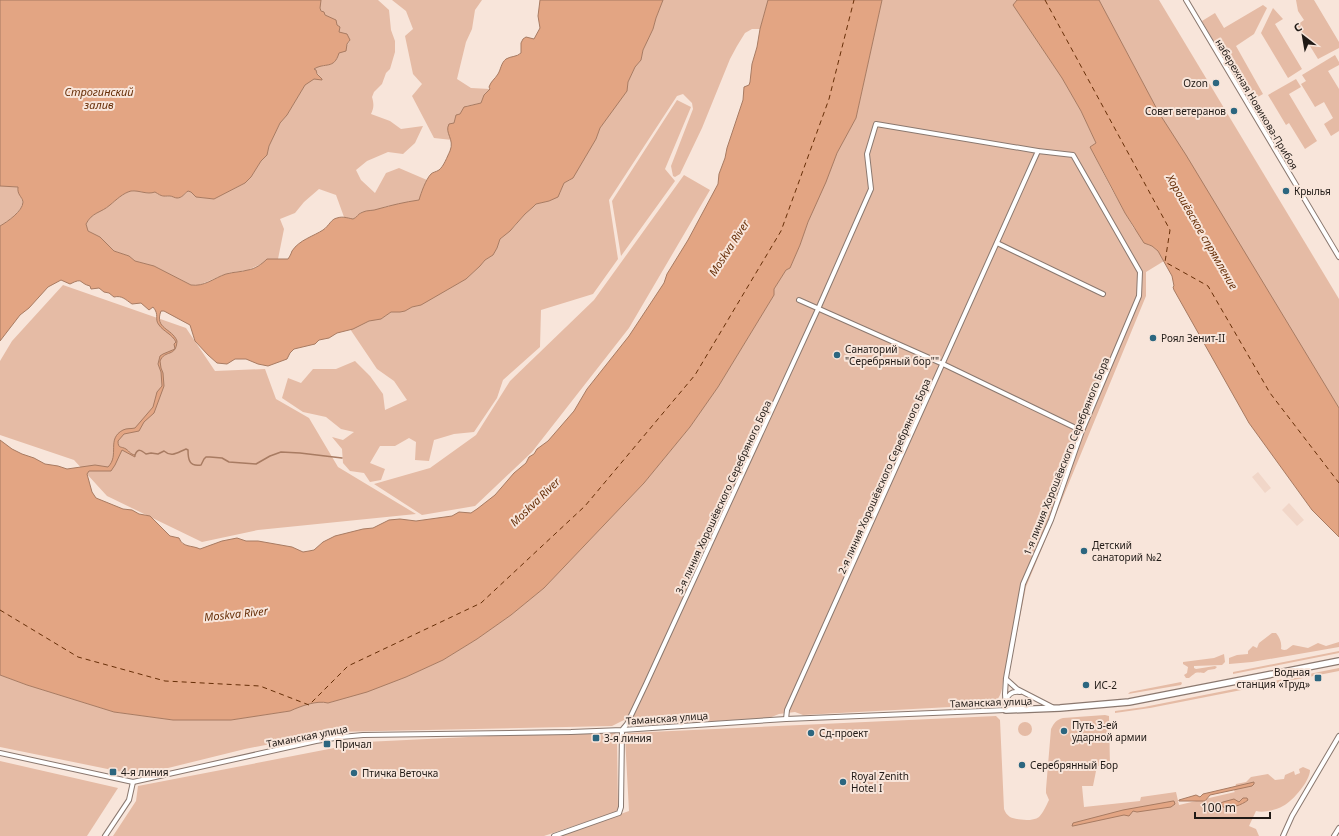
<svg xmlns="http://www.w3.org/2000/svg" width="1339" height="836" font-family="'Noto Sans',sans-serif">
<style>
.built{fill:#f1d6c8}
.green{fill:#e5bba5}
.water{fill:#e3a583;stroke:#a87b62}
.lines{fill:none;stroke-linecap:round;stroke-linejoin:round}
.stream{stroke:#a87b62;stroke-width:1.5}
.ferry{stroke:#672f08;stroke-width:1;stroke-dasharray:5 4;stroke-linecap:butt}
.street-casing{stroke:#8a786f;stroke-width:6}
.secondary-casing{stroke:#8a786f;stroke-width:8}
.street{stroke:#fff;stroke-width:4}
.secondary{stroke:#fff;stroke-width:5.5}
.poi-dot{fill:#2c667f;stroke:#f8e5da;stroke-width:1.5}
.labels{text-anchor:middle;stroke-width:4;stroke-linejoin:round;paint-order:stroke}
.poi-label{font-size:10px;fill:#201a16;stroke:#f8e5da;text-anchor:start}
.street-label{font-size:10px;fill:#201a16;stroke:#f8e5da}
.water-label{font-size:11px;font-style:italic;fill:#672f08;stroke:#f8e5da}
</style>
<rect width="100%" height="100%" fill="#f8e5da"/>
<g class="built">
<polygon points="1258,472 1271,488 1265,493 1252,477"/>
<polygon points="1289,503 1304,520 1297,526 1282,510"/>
</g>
<g class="green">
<path d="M 321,0 L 378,0 L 389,10 L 391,30 L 395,41 L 395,52 L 390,69 L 386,73 L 382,84 L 374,92 L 372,97 C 374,104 374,108 371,114 L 390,121 L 401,129 L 423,126 L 415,143 L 403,154 L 388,152 L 367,161 L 356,170 L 361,180 L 375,193 L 386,173 L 399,168 L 427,180 L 425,188 L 422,190 L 419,200 L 400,205 L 387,206 L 377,210 L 361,212 L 355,218 L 352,219 L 344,217 L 336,195 L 319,189 L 304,202 L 295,213 L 280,219 L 284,229 L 278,259 L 267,259 L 263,263 L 248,270 L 228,273 L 199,285 L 191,285 L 154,266 L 135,261 L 129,256 L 114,251 L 100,237 L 88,231 L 86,224 C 92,212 101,213 110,205 C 116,200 123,193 131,191 C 139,190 147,195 155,192 C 163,198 174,196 183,196 L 188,191 L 191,192 L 196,197 L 214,199 L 245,183 L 251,177 L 261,161 L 267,155 L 269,146 L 280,123 L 287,115 L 305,85 L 314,78 L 322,79 L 314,69 C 325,62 335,69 339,52 L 342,52 L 350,41 L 338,32 L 336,22 C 331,19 321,14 320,7 C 320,5 321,2 321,0 Z"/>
<polygon points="392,0 482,0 475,10 472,29 466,42 457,79 471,88 490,89 484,95 481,103 466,106 460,114 456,115 450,137 452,140 434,138 412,96 422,84 413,74 405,36 413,29 406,11"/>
<polygon points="663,0 768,0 760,29 752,29 745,33 737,46 730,59 702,128 680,174 675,177 673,176 671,166 693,109 692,103 683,94 677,96 609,200 618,259 593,294 541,310 540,347 503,380 497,398 474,432 454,434 434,440 429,461 415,460 416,442 409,438 395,446 380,446 370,463 385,469 381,480 370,482 364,473 350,471 343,463 342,449 332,437 343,440 354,432 341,429 326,417 303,412 282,398 288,378 301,383 313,369 336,369 355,361 370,376 383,394 385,410 407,400 394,381 377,369 350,329 369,321 383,318 391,312 405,311 412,307 417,306 466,279 480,266 485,260 493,255 497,248 500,239 515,226 525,214 536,204 549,201 560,193 564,183 570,180 586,156 587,153 596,139 600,128 626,91 628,82 635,67 641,60 643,50 653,29 656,18"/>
<path d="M 882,0 L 1017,0 L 1013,5 L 1062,78 L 1081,111 L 1096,143 L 1090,147 L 1111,188 L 1133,227 L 1148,245 L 1152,246 L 1158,251 L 1164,261 L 1146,272 L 1146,296 L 1026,587 L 1009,673 L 1004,674 C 1002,687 1003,702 987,705 L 803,715 L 795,712 L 779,714 L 769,718 L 634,726 L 624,720 L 612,726 L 332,732 L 245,749 L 164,769 L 132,774 L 0,747 L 0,675 L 27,685 L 114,712 L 173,720 L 231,720 L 290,711 C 301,706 317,700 329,703 L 406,677 L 443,660 L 477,639 L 511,615 L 544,588 L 644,483 L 690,427 L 718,387 L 774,295 L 774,289 L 786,270 L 790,268 L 800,245 L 808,222 L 837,153 L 856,118 Z"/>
<polygon points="1099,0 1159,0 1339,299 1339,408 1160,115"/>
<polygon points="1296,0 1314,0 1339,42 1339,48 1318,59 1297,25 1304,20 1298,11"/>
<polygon points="1263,5 1267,8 1254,34 1236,46 1263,94 1249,102 1202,21 1215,13 1224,28"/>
<polygon points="1273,8 1283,19 1275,24 1302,69 1288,78 1261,33"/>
<polygon points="1335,55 1339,62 1339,65 1328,71 1339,89 1339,131 1331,136 1324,124 1333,118 1324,102 1315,107 1301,84 1306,81 1302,75"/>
<polygon points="1296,79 1301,87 1289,94 1317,141 1305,149 1289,123 1286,125 1268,95"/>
<polygon points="677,100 691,107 665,169 675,181 621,256 612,201"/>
<polygon points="684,175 710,190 629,328 532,452 475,506 422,515 374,484 430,468 476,435 510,381 594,300"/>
<path d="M 0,186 L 18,187 L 23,204 C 18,214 9,220 0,226 Z"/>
<polygon points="63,285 186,328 215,371 265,369 276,399 309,418 338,467 416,514 258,530 202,542 107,496 74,460 0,435 0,361 12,341"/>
<path d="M 1272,633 L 1276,633 C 1280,638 1282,643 1281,649 C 1287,652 1289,647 1293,645 L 1308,648 L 1318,643 L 1326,646 L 1339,642 L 1339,647 L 1252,662 L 1229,664 L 1229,658 L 1237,655 L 1248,654 L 1248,651 L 1253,646 L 1257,648 L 1259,643 Z"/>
<polygon points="1339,651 1339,653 1233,674 1233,672"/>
<path d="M 1224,654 L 1225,662 L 1222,665 L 1194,666 L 1194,668 L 1196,669 L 1215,666 L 1217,667 L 1215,669 L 1208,670 L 1204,673 C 1194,672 1197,672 1189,678 L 1186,678 L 1184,675 L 1187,673 L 1188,667 L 1183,664 L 1183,662 L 1214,658 Z"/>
<polygon points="1339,668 1339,671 1150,708 1115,713 1115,711 1144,707"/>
<polygon points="1181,682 1182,683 1181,685 1128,694 1130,692 1135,691"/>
<path d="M 1105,715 L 1109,716 L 1110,767 L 1097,766 L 1093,786 L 1082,786 L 1084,807 L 1140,801 L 1141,797 L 1176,792 L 1179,805 L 1235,792 L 1234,791 L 1236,784 L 1246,782 L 1251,777 L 1268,774 L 1275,780 L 1284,779 L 1285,775 L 1294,771 L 1295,775 L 1300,773 L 1299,769 L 1303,767 L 1310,770 C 1310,781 1293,801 1283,806 C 1276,810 1264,813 1256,811 L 1249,826 L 1256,829 L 1259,836 L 559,836 L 629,811 L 625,737 L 628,733 L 996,716 L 1000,720 L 1004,809 C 1005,812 1007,815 1010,817 C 1017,820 1032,822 1039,817 C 1043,813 1046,806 1049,800 L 1046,793 L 1046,789 L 1051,729 C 1054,723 1056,720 1063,718 Z"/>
<circle cx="1025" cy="729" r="7"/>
<polygon points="613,730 617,736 618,809 616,812 544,836 113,836 136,801 138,786 365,742"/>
<polygon points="0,761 118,788 87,836 0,836"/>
</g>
<g class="water">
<path d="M 0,0 L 321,0 L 320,8 L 321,11 L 324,12 L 325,15 L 336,20 L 337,25 L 340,27 L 339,32 L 347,34 L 350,40 L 347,44 L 346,51 L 339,53 C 334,70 325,62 314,69 L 316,70 L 317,74 L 322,79 L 322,80 L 314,79 L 305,85 L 287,115 L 280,123 L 269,146 L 267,155 L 261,161 L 251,177 L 245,183 L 214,199 L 196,197 L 191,192 L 188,191 C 184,194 182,198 177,198 C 175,198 172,196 170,196 C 162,196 163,197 155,192 C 147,195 139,190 131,191 C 123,193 116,200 110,205 C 101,213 92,212 86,224 L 88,231 L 100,237 L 114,251 L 129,256 L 135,261 L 154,266 L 191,285 C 204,287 214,278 226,274 C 233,272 241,272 248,270 C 255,269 262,264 267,259 L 288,259 C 290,256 291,254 292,251 C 299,240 314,236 323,230 C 329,226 331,219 337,218 C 343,216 347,218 353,219 C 357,218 358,213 363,212 C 367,210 373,211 378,209 C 392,205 405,202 419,200 C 421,193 426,179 431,174 C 433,172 436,172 439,170 C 444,166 447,157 450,151 C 455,139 444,133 449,124 L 454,123 L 456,115 L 460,114 L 464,107 L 481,103 L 484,95 L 490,89 L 489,87 C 491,81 495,79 498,74 C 501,69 501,63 506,59 C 511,56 517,57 521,53 L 521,43 L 523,39 L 526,37 L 534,39 L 540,28 L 538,16 L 540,0 L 663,0 L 656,18 L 653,29 L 643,50 L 641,60 L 635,67 L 628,82 L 627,91 L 600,128 L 596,139 L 573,178 L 564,183 L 558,197 L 549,201 L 536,204 L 533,207 L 525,214 L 510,231 L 500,239 L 497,248 L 493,255 L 485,260 L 480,266 L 466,279 L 421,305 L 412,307 L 405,311 L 400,312 L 391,312 L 381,319 L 369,321 L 353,329 L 337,333 L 329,338 L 319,340 L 315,344 L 294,349 L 290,353 L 287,359 L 268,366 L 258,364 L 246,359 L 235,359 L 227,364 L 217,363 L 208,355 L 195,341 L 190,325 L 164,311 L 161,311 C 154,329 172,328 177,341 C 176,358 165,349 160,361 L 161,368 L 163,373 L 164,386 L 154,413 L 144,422 L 139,431 L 124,434 L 118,441 C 118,449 121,446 126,449 C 130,452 130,454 135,455 L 135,457 L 122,450 L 115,465 L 111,471 L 89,471 L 87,474 L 92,492 L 96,498 L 123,509 L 132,510 L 139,514 L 150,516 L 170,536 L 179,538 C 183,548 192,545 200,549 L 222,541 L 237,538 L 246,541 L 258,541 L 292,547 L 303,552 L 309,551 L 314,550 L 323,542 L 335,536 L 363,529 L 373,528 L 389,520 L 400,519 L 416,521 L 452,516 L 459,512 L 471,513 L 477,509 L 495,495 L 514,473 L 526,463 L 529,457 L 534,454 L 537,449 L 548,441 L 574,411 L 587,389 L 629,336 L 664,283 L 667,274 L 688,240 L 718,184 L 719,174 L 725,158 L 727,148 L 743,100 L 744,87 L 749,85 L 750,82 L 752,64 L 757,47 L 760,29 L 768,0 L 882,0 L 856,118 L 837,153 L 826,182 L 808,222 L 800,245 L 790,268 L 786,270 L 774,289 L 774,295 L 718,387 L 690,427 L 644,483 L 544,588 L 511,615 L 477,639 L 443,660 L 406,677 L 367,692 L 328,703 C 317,700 301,706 290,711 L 231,720 L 173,720 L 114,712 L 27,685 L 0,675 L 0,440 L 12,449 L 22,454 L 34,458 L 45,464 L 58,466 L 67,469 L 95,465 L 108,467 C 120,455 106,439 123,430 C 127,428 131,429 135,428 L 153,407 L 157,392 L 162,386 L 161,372 L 158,364 L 160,356 L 163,354 L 175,349 L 174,344 L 176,342 C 172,334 164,332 159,325 C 154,319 160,315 153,307 L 149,310 L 141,303 L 132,304 C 126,300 122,295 114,297 L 109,293 L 104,292 L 99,288 L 91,289 L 90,286 C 78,283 84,277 70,284 L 61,280 L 48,287 L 29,308 L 20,315 L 0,341 L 0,226 C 7,222 23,211 23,202 C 22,196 17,195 18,187 L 0,186 Z"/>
<polygon points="1017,0 1099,0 1159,113 1186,155 1339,408 1339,537 1312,510 1249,423 1174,290 1173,287 1174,286 1172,276 1158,251 1152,246 1144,243 1125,213 1090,147 1096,143 1081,111 1062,78 1013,5"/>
<polygon points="1254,782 1254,784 1252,786 1210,795 1205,801 1179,801 1179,800 1196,795 1200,797 1203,794"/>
<path d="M 1243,798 L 1247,798 L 1248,800 C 1242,805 1230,809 1223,807 L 1221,803 L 1223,802 L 1234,799 L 1239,802 Z"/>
<polygon points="1173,801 1174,801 1175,804 1171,807 1137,812 1133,811 1129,816 1124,815 1073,826 1072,826 1073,823 1123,810"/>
</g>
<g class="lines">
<path class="stream" d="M 135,455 C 138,448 141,450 146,454 L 151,453 L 158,454 L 164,451 C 172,458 178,452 186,449 L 188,450 C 188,459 189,467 201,465 L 204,459 L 206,457 L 210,457 L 222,458 L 229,462 L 256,464 L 270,456 L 281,452 L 300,453 L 342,458"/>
<g class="ferry">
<polyline points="1045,0 1170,230 1165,262 1208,286 1270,393 1339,483"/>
<polyline points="0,610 78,657 165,681 260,686 309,705 348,666 481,603 585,506 695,375 781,231 829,99 854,0"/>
</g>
<g class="street-casing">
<g id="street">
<polyline points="1186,0 1339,257"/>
<polyline points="997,243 1103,294"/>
<polyline points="799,300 943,364 1082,431"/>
<polyline points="1006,679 1017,689 1052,707"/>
<path d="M 1006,701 C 1008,693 1013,691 1020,692"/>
<polyline points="786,719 787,710 1038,151"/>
<polyline points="0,753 133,782 316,741 341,737 363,735 571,732 622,730 786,719 1006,710 1005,694 1006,678 1023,584 1051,520 1082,431 1139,296 1140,272 1073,155 1038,151 876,124 867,154 871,189 818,309 646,684 627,724 622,730 621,807 619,813 554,836"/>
<polyline points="105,836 129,800 133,782"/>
<polyline points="1283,836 1292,816 1339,736"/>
<polyline points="1334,836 1339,828"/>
</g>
</g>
<g class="secondary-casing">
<polyline id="secondary" points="1006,710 1060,708 1129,702 1339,661"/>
</g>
<use href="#street" class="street"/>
<use href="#secondary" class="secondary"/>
</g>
<g class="poi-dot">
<circle cx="1216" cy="83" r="4"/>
<circle cx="1234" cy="111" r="4"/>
<circle cx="1286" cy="191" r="4"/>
<circle cx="1153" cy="338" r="4"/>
<circle cx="837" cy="355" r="4"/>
<circle cx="1084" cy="551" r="4"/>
<rect x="1314" y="674" width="8" height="8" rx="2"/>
<circle cx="1086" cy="685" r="4"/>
<circle cx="1064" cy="731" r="4"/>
<circle cx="811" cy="733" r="4"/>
<rect x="592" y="734" width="8" height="8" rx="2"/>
<rect x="323" y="740" width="8" height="8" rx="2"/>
<circle cx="1022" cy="765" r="4"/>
<rect x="109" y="768" width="8" height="8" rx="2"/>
<circle cx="354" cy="773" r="4"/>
<circle cx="843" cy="782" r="4"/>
</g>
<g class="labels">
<g class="poi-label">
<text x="1208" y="87" text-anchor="end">Ozon</text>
<text x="1226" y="115" text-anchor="end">Совет ветеранов</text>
<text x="1294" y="195">Крылья</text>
<text x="1161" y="342">Роял Зенит-II</text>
<text x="845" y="353">Санаторий<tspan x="845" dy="12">"Серебряный бор""</tspan></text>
<text x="1092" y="549">Детский<tspan x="1092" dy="12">санаторий №2</tspan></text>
<text x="1310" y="676" text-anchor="end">Водная<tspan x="1310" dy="12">станция «Труд»</tspan></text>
<text x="1094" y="689">ИС-2</text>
<text x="1072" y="729">Путь 3-ей<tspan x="1072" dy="12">ударной армии</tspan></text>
<text x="819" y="737">Сд-проект</text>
<text x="604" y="742">3-я линия</text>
<text x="335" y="748">Причал</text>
<text x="1030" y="769">Серебрянный Бор</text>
<text x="121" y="776">4-я линия</text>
<text x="362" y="777">Птичка Веточка</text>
<text x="851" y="780">Royal Zenith<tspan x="851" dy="12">Hotel I</tspan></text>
</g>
<g class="street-label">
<text transform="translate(1257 104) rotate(59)" y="4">набережная Новикова-Прибоя</text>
<text transform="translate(1066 456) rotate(-68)" y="4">1-я линия Хорошёвского Серебряного Бора</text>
<text transform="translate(884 476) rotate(-66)" y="4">2-я линия Хорошёвского Серебряного Бора</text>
<text transform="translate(723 497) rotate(-65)" y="4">3-я линия Хорошёвского Серебряного Бора</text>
<text transform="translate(991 702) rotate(-2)" y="4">Таманская улица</text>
<text transform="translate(667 718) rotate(-4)" y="4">Таманская улица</text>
<text transform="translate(307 736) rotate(-11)" y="4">Таманская улица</text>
</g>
<g class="water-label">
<text x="99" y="96">Строгинский<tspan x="99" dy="13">залив</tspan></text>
<text transform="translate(1202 232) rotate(60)" y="4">Хорошёвское спрямление</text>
<text transform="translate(729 248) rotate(-57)" y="4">Moskva River</text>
<text transform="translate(535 502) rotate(-44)" y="4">Moskva River</text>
<text transform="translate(236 614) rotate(-6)" y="4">Moskva River</text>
</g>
</g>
<g transform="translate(1303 36) rotate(329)" stroke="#f8e5da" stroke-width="3" paint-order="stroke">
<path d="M0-3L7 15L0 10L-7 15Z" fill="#201a16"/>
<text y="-6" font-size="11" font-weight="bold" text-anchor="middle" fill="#201a16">С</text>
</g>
<path d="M1195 812v6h75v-6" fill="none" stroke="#201a16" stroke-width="2"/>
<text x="1201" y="812" font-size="12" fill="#201a16" stroke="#f8e5da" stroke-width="3" paint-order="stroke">100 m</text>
</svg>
